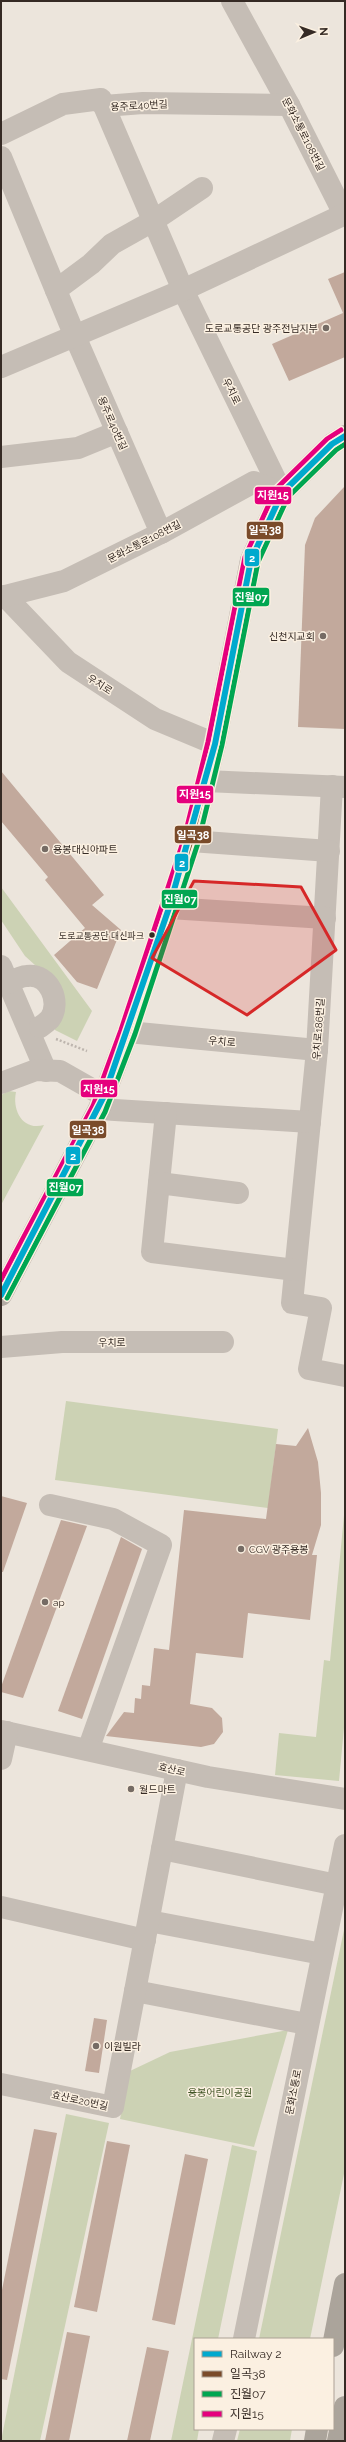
<svg xmlns="http://www.w3.org/2000/svg" width="346" height="2442" font-family="Raleway,'Noto Sans KR',sans-serif">
<style>
.green{fill:#ccd2b4}
.building{fill:#c2a99c}
.lines{fill:none;stroke-linecap:round;stroke-linejoin:round}
.path{stroke:#bdb5ae;stroke-width:2.5;stroke-dasharray:2 2;stroke-linecap:butt}
.minor{stroke:#c5bdb5;stroke-width:22}
.major{stroke:#b3aba4;stroke-width:22}
.highway{stroke:#aba49b;stroke-width:22}
.bus-1-casing{stroke:#fbf0e1;stroke-width:8}
.bus-2-casing{stroke:#fbf0e1;stroke-width:8}
.bus-3-casing{stroke:#fbf0e1;stroke-width:8}
.bus-1{stroke:#7a4b2a;stroke-width:5}
.bus-2{stroke:#00a651;stroke-width:5}
.bus-3{stroke:#e5007d;stroke-width:5}
.rail-1-casing{stroke:#fbf0e1;stroke-width:9}
.rail-1{stroke:#00a9ce;stroke-width:6}
.marked{fill:#d62828;fill-opacity:0.2;stroke:#d62828;stroke-width:3;stroke-linejoin:round}
.poi-dot{fill:#756b64;stroke:#fbf0e1;stroke-width:1.5}
.bus-dot{fill:#352a24;stroke:#fbf0e1;stroke-width:1.5}
.labels{text-anchor:middle;stroke-width:3;stroke-linejoin:round;paint-order:stroke}
.bus-label{font-size:9px;fill:#352a24;stroke:#fbf0e1;text-anchor:end}
.street-label{font-size:10px;fill:#352a24;stroke:#fbf0e1}
.poi-label{font-size:10px;fill:#352a24;stroke:#fbf0e1;text-anchor:start}
.park-label{font-size:10px;fill:#415526;stroke:#fbf0e1}
.line-badge{stroke:#fbf0e1;stroke-width:1.5}
.badge-label{font-size:11px;text-anchor:middle;font-weight:bold;fill:#fff}
</style>
<rect width="100%" height="100%" fill="#ece5dc"/>
<g class="green">
<polygon points="1,887 92,1011 77,1041 55,1030 53,1023 57,985 25,956 1,920"/>
<path d="M 9,1091 L 16,1092 C 12,1111 23,1131 44,1125 L 1,1205 L 1,1095 Z"/>
<polygon points="66,1401 278,1429 268,1508 55,1480"/>
<polygon points="345,1505 345,1717 339,1781 275,1775 279,1733 316,1737 324,1660 330,1661"/>
<polygon points="345,1925 345,2169 310,2339 259,2339"/>
<polygon points="288,2030 254,2147 120,2119 130,2071 170,2052"/>
<polygon points="66,2114 109,2123 40,2441 1,2441"/>
<polygon points="232,2145 257,2151 218,2339 195,2339 195,2429 199,2429 197,2441 171,2441"/>
<polygon points="240,2429 292,2429 290,2441 237,2441"/>
</g>
<g class="building">
<polygon points="345,272 345,357 289,381 272,344 343,313 328,279"/>
<polygon points="345,486 345,729 298,727 305,545 315,518"/>
<polygon points="1,771 104,895 92,905 121,930 97,989 77,982 54,955 85,928 45,880 48,877 1,821"/>
<polygon points="308,1428 318,1462 321,1493 321,1525 312,1555 317,1555 310,1620 248,1613 243,1658 196,1653 190,1704 212,1708 222,1718 223,1732 214,1744 201,1747 106,1736 124,1712 134,1713 135,1698 141,1699 142,1685 150,1686 154,1648 169,1650 184,1510 266,1519 276,1444 296,1446"/>
<polygon points="1,1496 27,1503 3,1572 1,1572"/>
<polygon points="61,1520 87,1526 23,1698 1,1692 1,1687"/>
<polygon points="121,1537 142,1549 82,1719 58,1711"/>
<polygon points="94,2018 107,2020 99,2073 85,2071"/>
<polygon points="34,2129 57,2133 7,2380 1,2379 1,2295"/>
<polygon points="107,2141 130,2145 97,2312 74,2307"/>
<polygon points="185,2154 208,2159 175,2325 152,2320"/>
<polygon points="67,2332 90,2336 69,2441 45,2441"/>
<polygon points="147,2347 169,2351 150,2441 127,2441"/>
</g>
<g class="lines">
<polyline class="path" points="56,1039 87,1051"/>
<g class="minor">
<polyline points="232,1 289,105 344,214"/>
<polyline points="104,106 143,103 289,105"/>
<polyline points="1,134 63,104 101,99 183,290 282,493"/>
<polyline points="1,157 74,334 161,533"/>
<polyline points="56,290 91,264 112,244 153,221 202,188"/>
<polyline points="1,367 183,290 345,214"/>
<polyline points="1,457 78,448 117,432"/>
<polyline points="5,596 68,662 155,719 215,744"/>
<polyline points="1,597 64,581 161,533 254,482 282,493"/>
<polyline points="206,781 345,787"/>
<polyline points="332,786 317,1050 292,1303 321,1308 309,1369 345,1376"/>
<polyline points="191,841 329,851"/>
<polyline points="169,908 325,918"/>
<polyline points="1,966 46,1071"/>
<path d="M 9,983 C 14,980 21,976 27,976 C 49,973 62,1002 50,1019 C 47,1022 43,1025 40,1027"/>
<polyline points="128,1032 317,1050"/>
<polyline points="1,1083 36,1070 60,1071 104,1096"/>
<polyline points="99,1109 310,1122"/>
<polyline points="166,1113 152,1252 295,1270"/>
<polyline points="159,1183 238,1193"/>
<polyline points="1,1347 62,1342 223,1342"/>
<polyline points="50,1505 113,1519 161,1545 88,1750"/>
<polyline points="1,1731 208,1777 345,1799"/>
<polyline points="1,1759 7,1732"/>
<polyline points="162,1849 337,1885"/>
<polyline points="1,1907 145,1940"/>
<polyline points="149,1921 322,1954"/>
<polyline points="135,1991 307,2024"/>
<polyline points="1,2084 113,2107 177,1770"/>
<polyline points="244,2339 345,1845"/>
<polyline points="223,2441 226,2429"/>
</g>
<polyline class="major" points="1,1295 99,1109 128,1032 191,841 215,744 251,560 282,493 332,444 345,436"/>
<g class="highway">
<polyline points="333,2346 345,2284"/>
<polyline points="315,2441 317,2429"/>
<polyline points="338,2441 345,2407"/>
</g>
<g class="bus-1-casing">
<polyline id="bus-1" points="1,1295 99,1109 128,1032 191,841 215,744 251,560 282,493 332,444 345,436"/>
</g>
<g class="bus-2-casing">
<polyline id="bus-2" points="7,1298 105,1112 135,1034 198,843 222,745 258,562 288,497 336,450 345,444"/>
</g>
<g class="bus-3-casing">
<polyline id="bus-3" points="1,1280 93,1106 121,1030 184,839 208,742 245,557 276,489 327,439 341,430"/>
</g>
<use href="#bus-1" class="bus-1"/>
<use href="#bus-2" class="bus-2"/>
<use href="#bus-3" class="bus-3"/>
<g class="rail-1-casing">
<polyline id="rail-1" points="1,1295 104,1096 169,908 215,744 251,560 282,493 332,444 345,436"/>
</g>
<use href="#rail-1" class="rail-1"/>
</g>
<path class="marked" d="M 194,881 L 301,887 L 336,950 L 247,1015 L 152,958 Z"/>
<g class="poi-dot">
<circle cx="326" cy="328" r="4"/>
<circle cx="323" cy="636" r="4"/>
<circle cx="45" cy="849" r="4"/>
<circle cx="241" cy="1549" r="4"/>
<circle cx="45" cy="1602" r="4"/>
<circle cx="131" cy="1789" r="4"/>
<circle cx="96" cy="2046" r="4"/>
</g>
<circle class="bus-dot" cx="152" cy="935" r="3.5"/>
<g class="labels">
<g class="bus-label">
<text x="144" y="939">도로교통공단 대신파크</text>
</g>
<g class="street-label">
<text transform="translate(139 105) rotate(-3)" y="4">용주로40번길</text>
<text transform="translate(304 134) rotate(63)" y="4">문화소통로108번길</text>
<text transform="translate(232 391) rotate(64)" y="4">우치로</text>
<text transform="translate(113 423) rotate(66)" y="4">용주로40번길</text>
<text transform="translate(144 541) rotate(-27)" y="4">문화소통로108번길</text>
<text transform="translate(100 684) rotate(33)" y="4">우치로</text>
<text transform="translate(318 1029) rotate(-86)" y="4">우치로186번길</text>
<text transform="translate(222 1041) rotate(5)" y="4">우치로</text>
<text x="112" y="1346">우치로</text>
<text transform="translate(172 1769) rotate(13)" y="4">효산로</text>
<text transform="translate(293 2092) rotate(-79)" y="4">문화소통로</text>
<text transform="translate(80 2100) rotate(12)" y="4">효산로20번길</text>
</g>
<g class="poi-label">
<text x="318" y="332" text-anchor="end">도로교통공단 광주전남지부</text>
<text x="315" y="640" text-anchor="end">신천지교회</text>
<text x="53" y="853">용봉대신아파트</text>
<text x="249" y="1553">CGV 광주용봉</text>
<text x="53" y="1606">ap</text>
<text x="139" y="1793">월드마트</text>
<text x="104" y="2050">이원빌라</text>
</g>
<g class="park-label">
<text x="220" y="2096">용봉어린이공원</text>
</g>
</g>
<g class="line-badge">
<rect x="254" y="486" width="38" height="19" rx="4" fill="#e5007d"/>
<rect x="246" y="521" width="38" height="19" rx="4" fill="#7a4b2a"/>
<rect x="244" y="548" width="16" height="19" rx="4" fill="#00a9ce"/>
<rect x="232" y="587" width="38" height="20" rx="4" fill="#00a651"/>
<rect x="176" y="785" width="38" height="19" rx="4" fill="#e5007d"/>
<rect x="174" y="825" width="38" height="19" rx="4" fill="#7a4b2a"/>
<rect x="174" y="853" width="15" height="19" rx="4" fill="#00a9ce"/>
<rect x="161" y="889" width="37" height="20" rx="4" fill="#00a651"/>
<rect x="80" y="1079" width="38" height="19" rx="4" fill="#e5007d"/>
<rect x="69" y="1120" width="38" height="19" rx="4" fill="#7a4b2a"/>
<rect x="65" y="1146" width="16" height="19" rx="4" fill="#00a9ce"/>
<rect x="46" y="1178" width="38" height="19" rx="4" fill="#00a651"/>
</g>
<g class="badge-label">
<text x="273" y="499">지원15</text>
<text x="265" y="534">일곡38</text>
<text x="252" y="562">2</text>
<text x="251" y="601">진월07</text>
<text x="195" y="798">지원15</text>
<text x="193" y="839">일곡38</text>
<text x="182" y="867">2</text>
<text x="180" y="903">진월07</text>
<text x="99" y="1093">지원15</text>
<text x="88" y="1134">일곡38</text>
<text x="73" y="1160">2</text>
<text x="65" y="1191">진월07</text>
</g>
<rect width="346" height="2442" fill="none" stroke="#352a24" stroke-width="4"/>
<rect x="194" y="2338" width="140" height="92" fill="#fbf0e1" stroke="#aca195"/>
<rect x="202" y="2351" width="20" height="6" fill="#00a9ce" stroke="#aca195"/>
<text x="230" y="2358" font-size="12" fill="#352a24">Railway 2</text>
<rect x="202" y="2371" width="20" height="6" fill="#7a4b2a" stroke="#aca195"/>
<text x="230" y="2378" font-size="12" fill="#352a24">일곡38</text>
<rect x="202" y="2391" width="20" height="6" fill="#00a651" stroke="#aca195"/>
<text x="230" y="2398" font-size="12" fill="#352a24">진월07</text>
<rect x="202" y="2411" width="20" height="6" fill="#e5007d" stroke="#aca195"/>
<text x="230" y="2418" font-size="12" fill="#352a24">지원15</text>
<g transform="translate(314 32) rotate(88)" stroke="#fbf0e1" stroke-width="3" paint-order="stroke">
<path d="M0-3L7 15L0 10L-7 15Z" fill="#352a24"/>
<text y="-6" font-size="11" font-weight="bold" text-anchor="middle" fill="#352a24">N</text>
</g>
</svg>
